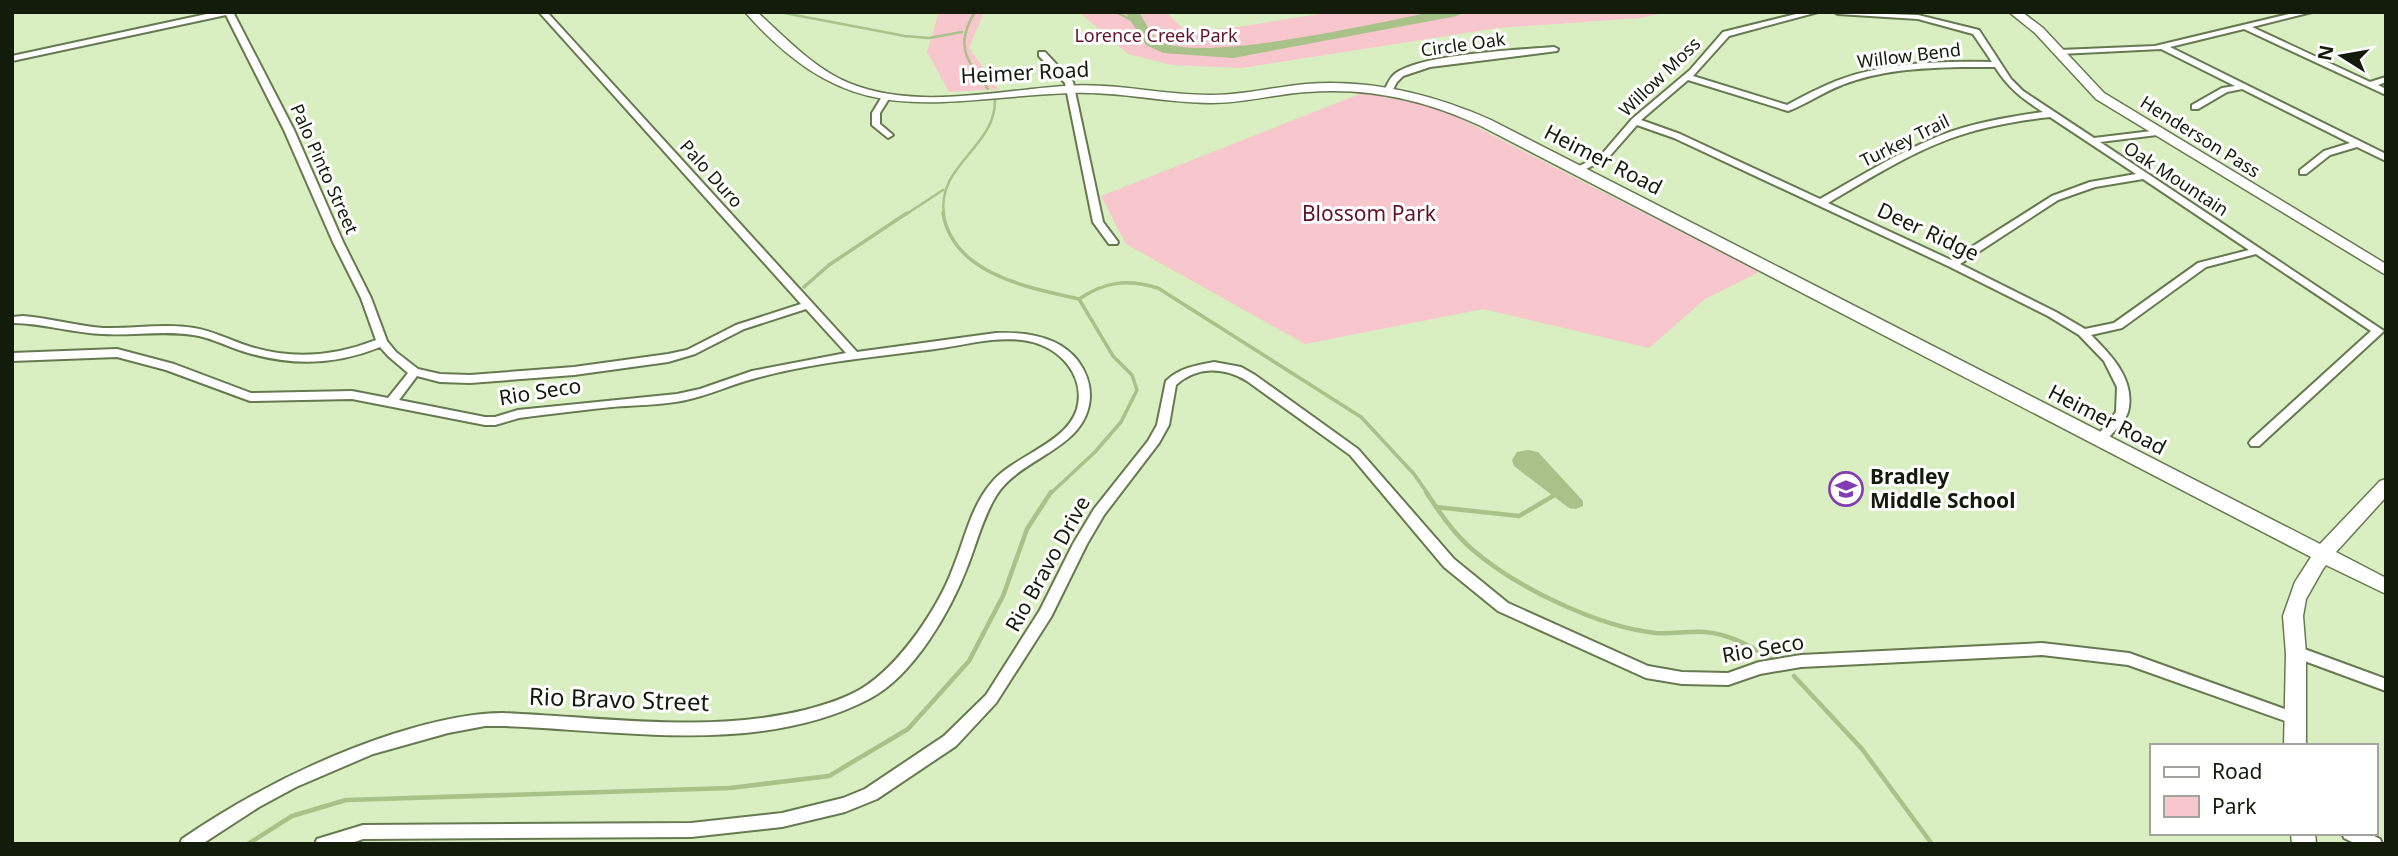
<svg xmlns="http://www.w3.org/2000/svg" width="2398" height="856" font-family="'Noto Sans',sans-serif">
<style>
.green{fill:#f8c6cd}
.water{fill:#a8c28a}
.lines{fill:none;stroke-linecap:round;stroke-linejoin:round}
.stream-far2{stroke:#a8c28a;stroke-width:2.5}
.stream-far1{stroke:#a8c28a;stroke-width:3.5}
.stream{stroke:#a8c28a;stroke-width:4.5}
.river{fill:#a8c28a;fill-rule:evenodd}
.street-casing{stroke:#667950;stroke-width:4}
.secondary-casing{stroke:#667950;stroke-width:3}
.street{fill:#fff;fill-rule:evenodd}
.secondary{fill:#fff;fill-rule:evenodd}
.labels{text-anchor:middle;stroke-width:6;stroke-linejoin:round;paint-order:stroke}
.far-park-label{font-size:18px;fill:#61122a;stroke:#fff}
.far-street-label{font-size:18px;fill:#131b0a;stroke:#fff}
.street-label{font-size:21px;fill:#131b0a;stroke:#fff}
.park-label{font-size:21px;fill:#61122a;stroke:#fff}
.poi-label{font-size:21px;font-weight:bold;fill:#131b0a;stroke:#fff;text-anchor:start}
.near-street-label{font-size:24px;fill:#131b0a;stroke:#fff}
</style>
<rect width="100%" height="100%" fill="#d9eec1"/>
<g class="green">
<polygon points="939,12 984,12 969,48 998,89 949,92 927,52"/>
<polygon points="1079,12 1166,12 1185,31 1238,27 1331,12 1670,12 1640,18 1498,28 1241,68 1172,65 1128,54"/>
<polygon points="1362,93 1423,104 1453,115 1759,272 1705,299 1649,348 1483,309 1305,344 1126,244 1101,196"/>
</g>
<polygon class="water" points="1528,450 1538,452 1583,501 1583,506 1576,509 1569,508 1514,466 1512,460 1517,452"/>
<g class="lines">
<g class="stream-far2">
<polyline points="779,12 905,36 929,38 962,32"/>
<path d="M 975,12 C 954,46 967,60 988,89"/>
<polyline points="1116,12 1141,25"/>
<polyline points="905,215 943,190"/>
<path d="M 944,215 C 936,165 996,147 995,100"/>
</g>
<g class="stream-far1">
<path d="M 943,213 C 953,275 1031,288 1079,299 L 1113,356 L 1132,375 L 1137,390 L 1121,422 L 1095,452 L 1050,494"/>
<polyline points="804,287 829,265 907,213"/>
<path d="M 1079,299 C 1106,281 1127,279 1158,288 L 1361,417 L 1414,474 L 1428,494"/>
</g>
<g class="stream">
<path d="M 1426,492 C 1440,513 1454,534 1473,550 C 1517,588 1599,627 1656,633 C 1672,634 1689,631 1705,632 C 1730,634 1752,647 1773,660"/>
<polyline points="1436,507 1519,516 1553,496"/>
<polyline points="1794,676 1862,749 1932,844"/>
<polyline points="248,844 292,816 346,800 730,788 829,776 908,729 969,661 1003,596 1027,529 1051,492"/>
</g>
<path class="river" d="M 1125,12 L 1139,12 C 1144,20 1150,33 1157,39 C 1191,67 1384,21 1432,12 L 1464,12 L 1457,16 L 1233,58 L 1163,53 L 1146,45 Z"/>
<g class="street-casing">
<g id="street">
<path d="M 216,12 L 233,12 L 294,130 L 343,242 L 371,298 L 387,341 L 396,352 L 418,369 L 440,374 L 470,375 L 574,367 L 668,354 L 687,350 L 736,325 L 801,304 L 539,12 L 547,12 L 857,352 L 996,333 C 1026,332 1059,336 1078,361 C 1086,372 1090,383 1090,396 C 1088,450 1020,456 996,496 C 983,517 977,542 968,565 C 951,610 914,676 869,699 C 759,756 622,730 503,726 L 485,726 L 448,733 L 373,754 L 296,787 L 259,807 L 202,844 L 180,844 L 182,839 C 248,794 317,759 393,734 C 428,723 466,713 503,713 C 603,717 706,734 805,710 C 824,705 844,699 861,689 C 884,675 902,654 918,632 C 932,612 945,590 953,568 C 965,539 971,506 992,482 C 1015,455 1066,444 1077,409 C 1086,376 1060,347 1028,341 C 998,335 965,345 935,349 C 875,357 815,362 756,378 C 732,384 710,395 686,400 C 662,405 637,405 612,407 C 581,410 550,414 519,418 L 495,425 L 485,425 L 352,399 L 250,401 L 166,370 L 117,357 L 12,361 L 12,353 L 117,349 L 174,364 L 251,393 L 352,391 L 388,398 L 408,373 L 388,356 L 380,347 C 334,366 286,366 239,350 C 224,345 209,337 193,335 C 163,330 133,336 102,334 C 72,333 43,323 12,323 L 12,317 L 23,316 C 50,318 76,326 103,328 C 134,329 164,323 194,328 C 212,331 228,339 245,345 C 289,360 333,357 376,340 L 361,298 L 333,242 L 284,130 L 226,15 L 12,61 L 12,56 ZM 806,309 L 846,353 L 752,371 L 700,389 L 677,394 L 518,410 L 495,417 L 485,417 L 399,400 L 417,376 L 440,382 L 470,383 L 574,375 L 668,362 L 695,354 L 744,329 Z"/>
<path d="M 1804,12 L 1818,12 L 1729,36 L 1693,76 L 1787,105 C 1803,96 1819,88 1836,81 C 1885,62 1940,61 1992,62 L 1973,34 L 1918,19 L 1838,14 L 1834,12 L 1918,15 L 1979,30 L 2011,79 L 2023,91 L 2094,138 L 2160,130 L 2162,132 L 2157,135 L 2100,142 L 2384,331 L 2259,446 L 2251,446 L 2249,443 L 2251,440 L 2371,331 L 2256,254 L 2206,267 L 2122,328 L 2091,335 C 2111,355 2136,380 2128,412 C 2125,422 2111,434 2104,443 L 2100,444 L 2094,440 L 2116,412 L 2117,387 L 2104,361 L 2079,335 L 2048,316 L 1948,266 L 1674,138 L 1637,125 L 1608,158 L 1580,172 L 1577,173 L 1572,170 L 1602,154 L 1632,119 L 1690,70 L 1723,32 ZM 1960,67 L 1995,67 C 2008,88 2023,99 2043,112 C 2008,117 1972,123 1939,136 C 1897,153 1859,177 1820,199 L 1680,134 L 1641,120 L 1688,80 L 1788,111 C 1807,104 1823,92 1842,85 C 1880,70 1920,68 1960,67 ZM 2050,117 L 2136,174 L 2090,182 L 2052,196 L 1951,260 L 1828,203 C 1867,180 1906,155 1949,139 C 1981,127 2015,121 2050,117 ZM 2143,179 L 2249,250 L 2198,263 L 2114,323 L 2085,329 L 2056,312 L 1960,264 L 2058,200 L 2095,187 Z"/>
<polygon points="2297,12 2312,12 2252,27 2370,82 2386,77 2386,82 2378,85 2386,89 2386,95 2244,29 2170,47 2386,154 2386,161 2357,147 2330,155 2306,174 2300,174 2300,170 2324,151 2350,143 2242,89 2227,92 2198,109 2192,109 2192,105 2222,88 2235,86 2161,49 2060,54 2056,52 2060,50 2155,46"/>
<path d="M 1554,47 L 1558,49 L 1557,51 L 1430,67 L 1403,76 L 1397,82 L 1391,93 L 1384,91 C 1387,85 1390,77 1396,73 C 1423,54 1518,50 1554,47 Z"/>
<polygon points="1039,52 1045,52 1073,82 1103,222 1118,242 1117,244 1109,244 1093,222 1065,83 1039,56"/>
<polygon points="886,94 890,97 880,113 880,124 893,135 888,138 872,125 872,113 883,95"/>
<path d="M 1214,362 L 1241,367 L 1255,375 L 1358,449 L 1454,559 L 1508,603 L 1648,666 L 1682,672 L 1728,673 L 1759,662 L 1801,655 L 2042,643 L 2129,653 L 2296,713 L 2299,717 L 2296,721 L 2291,723 L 2128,665 L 2042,655 L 1801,667 L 1760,674 L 1728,685 L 1682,684 L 1646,678 L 1498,611 L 1444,567 L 1350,455 L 1247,381 C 1224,367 1197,366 1176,385 L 1169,425 L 1159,443 L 1104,515 L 1087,544 L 1051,617 L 996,703 L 956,746 L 877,799 L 845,812 L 782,827 L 691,837 L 363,839 L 349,844 L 315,844 L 317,839 L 363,825 L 691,823 L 782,813 L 843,798 L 865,789 L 944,736 L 986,695 L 1040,610 L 1073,544 L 1094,509 L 1148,441 L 1157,425 L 1166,381 C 1179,368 1197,365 1214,362 Z"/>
<polygon points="2296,646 2386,679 2386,691 2291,656 2289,652 2291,648"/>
<polygon points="2342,833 2368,833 2380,839 2382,844 2356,844 2344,838"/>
</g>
</g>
<g class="secondary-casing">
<g id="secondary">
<path d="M 745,12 L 757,12 C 785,37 813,68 849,83 C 916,110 994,91 1064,86 C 1113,82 1162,95 1211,95 C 1243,95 1274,87 1306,84 C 1370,79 1432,94 1491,120 L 2320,544 L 2380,481 L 2386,479 L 2386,497 L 2336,552 L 2386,578 L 2386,594 L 2326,565 L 2323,569 L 2306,599 L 2303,616 L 2306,654 L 2306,746 L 2284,746 L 2286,654 L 2283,616 L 2295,582 L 2311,557 L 1481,126 C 1426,100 1368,87 1307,92 C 1275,94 1244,103 1212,103 C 1165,103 1118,91 1070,93 C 928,99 853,134 745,12 Z"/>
<polygon points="2009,12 2022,12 2043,28 2104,93 2386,264 2386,275 2096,99 2035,33"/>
<polygon points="2291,833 2315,833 2316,844 2292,844"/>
</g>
</g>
<use href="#street" class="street"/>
<use href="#secondary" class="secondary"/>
</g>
<defs>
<g id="school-ring" transform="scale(1.75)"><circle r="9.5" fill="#fff" stroke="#813db1" stroke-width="1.5"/><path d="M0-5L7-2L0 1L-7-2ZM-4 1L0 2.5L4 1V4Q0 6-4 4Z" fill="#813db1"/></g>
</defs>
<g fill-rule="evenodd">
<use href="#school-ring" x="1846" y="489"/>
</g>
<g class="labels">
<g class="far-park-label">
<text x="1156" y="42">Lorence Creek Park</text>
</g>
<g class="far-street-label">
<text transform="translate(1463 45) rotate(-8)" y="6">Circle Oak</text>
<text transform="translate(1909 56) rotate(-7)" y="6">Willow Bend</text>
<text transform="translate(1660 77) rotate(-44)" y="6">Willow Moss</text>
<text transform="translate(2200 137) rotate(32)" y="6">Henderson Pass</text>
<text transform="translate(1905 141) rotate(-26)" y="6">Turkey Trail</text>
<text transform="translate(324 169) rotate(66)" y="6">Palo Pinto Street</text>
<text transform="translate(711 174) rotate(48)" y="6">Palo Duro</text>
<text transform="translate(2176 179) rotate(33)" y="6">Oak Mountain</text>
</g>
<g class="street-label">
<text transform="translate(1025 73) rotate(-3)" y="7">Heimer Road</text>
<text transform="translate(1603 160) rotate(27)" y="7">Heimer Road</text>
<text transform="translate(1928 232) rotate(25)" y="7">Deer Ridge</text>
<text transform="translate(540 392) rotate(-9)" y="7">Rio Seco</text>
<text transform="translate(2107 420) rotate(27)" y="7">Heimer Road</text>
<text transform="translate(1048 564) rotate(-61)" y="7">Rio Bravo Drive</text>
<text transform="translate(1763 649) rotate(-10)" y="7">Rio Seco</text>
</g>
<g class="park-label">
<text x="1369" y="221">Blossom Park</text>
</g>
<g class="poi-label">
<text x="1870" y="484">Bradley<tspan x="1870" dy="24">Middle School</tspan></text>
</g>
<g class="near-street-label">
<text transform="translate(619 700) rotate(2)" y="8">Rio Bravo Street</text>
</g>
</g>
<rect width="2398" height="856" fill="none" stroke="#131b0a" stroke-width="28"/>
<rect x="2150" y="744" width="228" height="91" fill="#ffffff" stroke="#a1a49d" stroke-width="2"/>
<rect x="2164" y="767" width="35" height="10" fill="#ffffff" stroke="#a1a49d" stroke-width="2"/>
<text x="2212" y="779" font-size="21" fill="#131b0a">Road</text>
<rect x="2164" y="796" width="35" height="21" fill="#f8c6cd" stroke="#a1a49d" stroke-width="2"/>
<text x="2212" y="814" font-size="21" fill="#131b0a">Park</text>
<g transform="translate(2342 56) rotate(281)" stroke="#ffffff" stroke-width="5" paint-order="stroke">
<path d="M0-5L12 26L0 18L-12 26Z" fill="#131b0a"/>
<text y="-10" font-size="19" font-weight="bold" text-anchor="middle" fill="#131b0a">N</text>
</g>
</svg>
